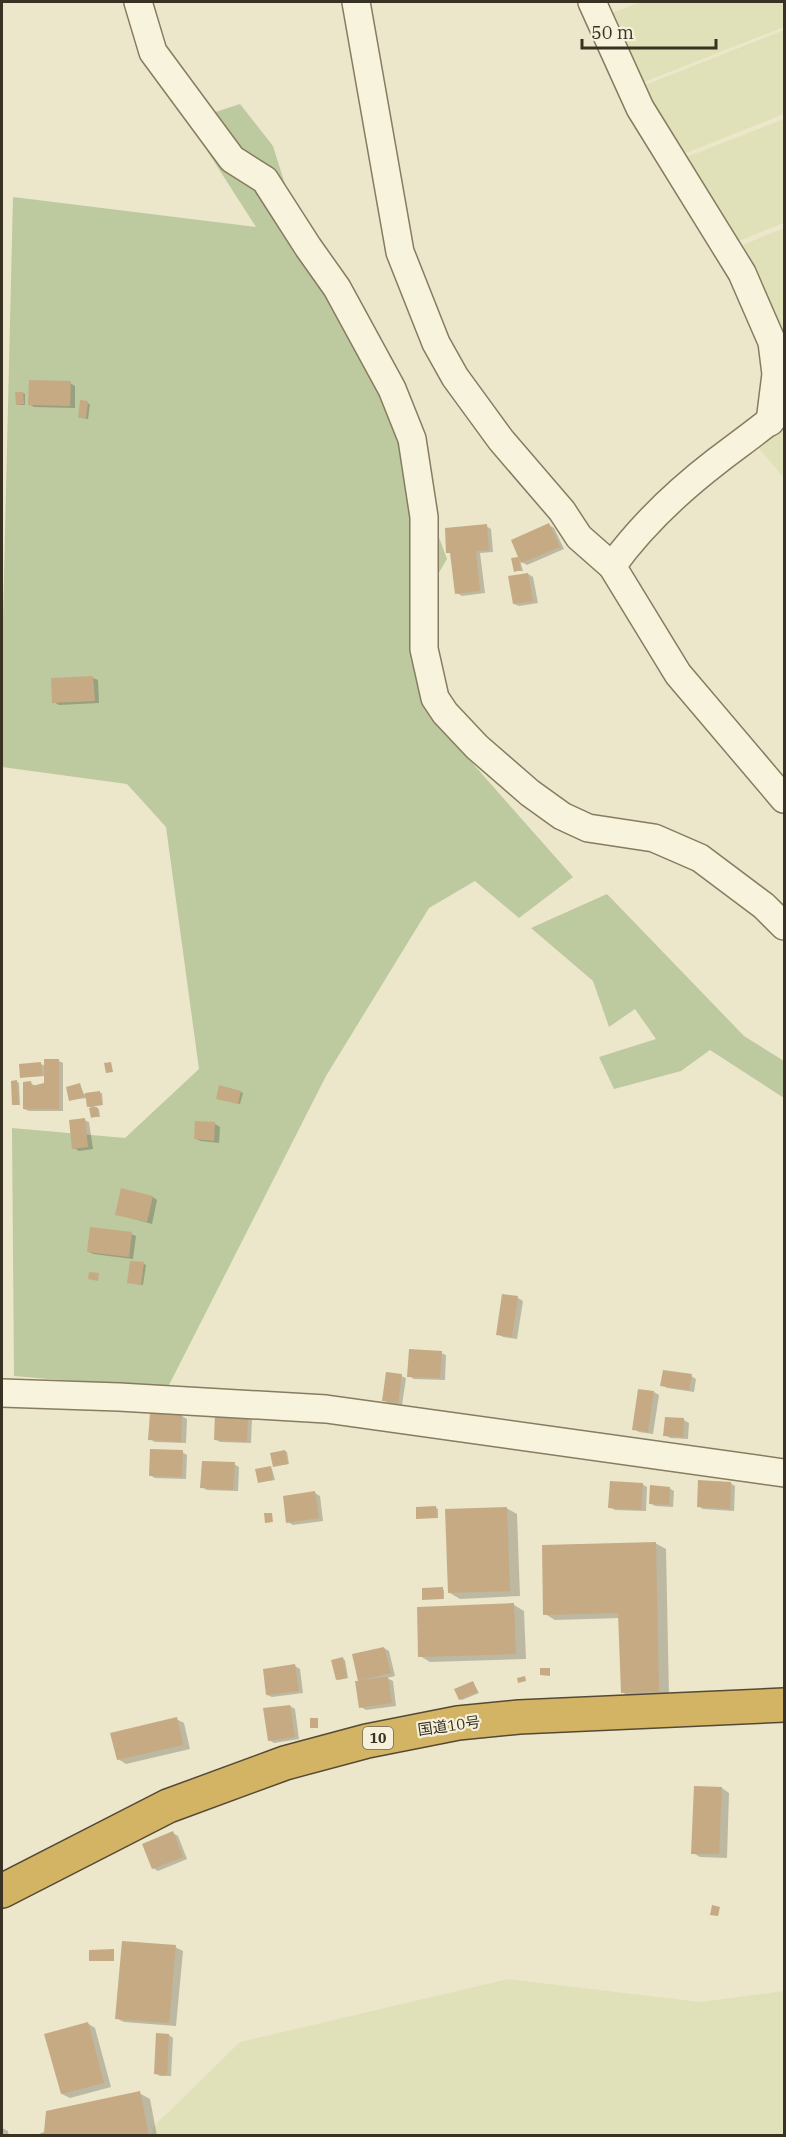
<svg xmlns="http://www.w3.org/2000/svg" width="786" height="2137" font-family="'IBM Plex Serif','Noto Sans JP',serif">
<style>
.farmland{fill:#e1e1b9}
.green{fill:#bdc99f}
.shadow{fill:#0003}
.building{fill:#c6aa84}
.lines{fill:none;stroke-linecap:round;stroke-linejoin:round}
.minor-casing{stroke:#877b60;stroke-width:30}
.highway-casing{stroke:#564934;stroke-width:36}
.minor{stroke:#f7f3dd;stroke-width:27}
.highway{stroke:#d2b464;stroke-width:33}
.labels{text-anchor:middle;stroke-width:4.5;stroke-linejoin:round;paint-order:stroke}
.shield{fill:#f4f0da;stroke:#716a59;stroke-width:1.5}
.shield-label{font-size:14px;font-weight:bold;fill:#393122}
.street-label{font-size:15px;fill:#393122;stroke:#f4f0da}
</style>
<rect width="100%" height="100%" fill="#ece7cb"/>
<g class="farmland">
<polygon points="641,2 784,2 784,27 639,84 609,14"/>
<polygon points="784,30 784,114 681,155 640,87"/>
<polygon points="784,119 784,223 736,242 684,158"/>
<polygon points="784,228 784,360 740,246"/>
<polygon points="784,420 784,478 756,445"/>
<polygon points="508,1979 700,2002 784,1991 784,2135 152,2135 153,2127 240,2042"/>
</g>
<g class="green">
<polygon points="240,104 273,146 293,210 403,440 447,559 418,608 436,722 573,877 519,918 475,881 429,908 326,1076 167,1389 14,1376 12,1128 125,1138 199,1069 166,827 127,784 2,767 2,659 13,197 256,227 188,121"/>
<polygon points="607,894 744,1036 784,1061 784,1098 710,1050 681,1071 614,1089 599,1057 656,1039 635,1009 609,1027 593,981 531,928"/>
</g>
<g class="shadow">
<polygon points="70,383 75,386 75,408 34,407 29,404"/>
<polygon points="23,393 25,394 25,405 19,405 17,404"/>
<polygon points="81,402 90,404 88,419 82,418"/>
<polygon points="549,525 554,528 564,549 527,565 520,561 523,571 516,571 513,559 520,558"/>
<polygon points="486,526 491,529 493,552 480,553 485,593 462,596 457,593 452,554 448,552"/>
<polygon points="528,574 533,577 538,603 519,606 514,604"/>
<polygon points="93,678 98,680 99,703 59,705 54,702"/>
<polygon points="59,1061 63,1063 63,1111 29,1111 24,1109 30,1083 36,1086 46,1084 46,1076 21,1077 41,1064 45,1066"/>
<polygon points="17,1082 19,1083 20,1105 15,1105 14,1104"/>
<polygon points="80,1085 84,1094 102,1093 103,1105 94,1106 99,1109 100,1117 92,1117 93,1109 88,1106 87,1098 71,1100"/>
<polygon points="241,1092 243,1093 240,1104 220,1099"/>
<polygon points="84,1120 89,1122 93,1149 79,1151 74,1148"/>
<polygon points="197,1123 215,1124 220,1127 219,1143 201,1141 196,1139"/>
<polygon points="153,1197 157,1200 152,1224 116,1214"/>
<polygon points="131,1234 136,1236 133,1259 93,1254 88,1251"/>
<polygon points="144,1264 146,1265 143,1285 131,1283"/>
<polygon points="504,1296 518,1298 523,1301 517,1339 503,1337 498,1334"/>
<polygon points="441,1353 446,1355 445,1380 414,1379 409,1376"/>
<polygon points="401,1376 406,1378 402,1405 388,1403 383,1400"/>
<polygon points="691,1376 696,1379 694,1392 667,1388 662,1385"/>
<polygon points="654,1392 659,1395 653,1434 639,1432 634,1429"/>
<polygon points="151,1414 182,1416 187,1419 186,1443 155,1442 150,1439"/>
<polygon points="248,1416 252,1419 251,1443 220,1442 215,1439"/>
<polygon points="666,1419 684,1420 689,1423 688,1439 670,1438 665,1435"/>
<polygon points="285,1451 287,1452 289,1464 274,1466"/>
<polygon points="182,1452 187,1455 186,1479 155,1478 150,1475"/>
<polygon points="234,1464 239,1467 238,1491 207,1490 202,1487"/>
<polygon points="270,1467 272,1469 275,1480 260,1482"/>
<polygon points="730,1483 735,1486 734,1511 703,1509 698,1506"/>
<polygon points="642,1484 647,1487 646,1511 615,1510 610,1507"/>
<polygon points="669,1488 674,1491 673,1507 655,1506 650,1503"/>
<polygon points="315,1493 320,1496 323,1521 293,1525 288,1522"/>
<polygon points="436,1508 438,1509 438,1518 418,1518"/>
<polygon points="506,1508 517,1514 520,1596 460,1599 450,1593"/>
<polygon points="655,1543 666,1549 669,1697 632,1698 622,1692 620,1618 555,1620 545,1614"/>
<polygon points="442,1589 444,1590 444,1599 424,1599"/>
<polygon points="514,1605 524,1611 526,1659 430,1662 420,1656"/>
<polygon points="384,1648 389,1651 395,1676 387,1678 393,1681 396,1706 366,1710 361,1707 360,1682 354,1656"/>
<polygon points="343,1659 345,1660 348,1678 339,1680 337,1679"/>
<polygon points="295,1666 300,1669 303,1693 272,1697 267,1695"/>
<polygon points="473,1683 479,1693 462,1700 460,1699"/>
<polygon points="290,1706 295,1709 299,1739 274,1743 269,1740"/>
<polygon points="176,1719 184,1723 190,1749 126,1764 118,1759"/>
<polygon points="722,1788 729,1793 727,1858 700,1857 693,1853"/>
<polygon points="173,1833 178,1836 187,1859 158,1871 153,1868"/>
<polygon points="175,1947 183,1951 176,2026 124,2022 116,2018"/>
<polygon points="87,2023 95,2028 111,2087 70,2098 62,2094"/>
<polygon points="169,2035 173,2038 171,2076 160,2076 155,2073"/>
<polygon points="139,2093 150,2099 157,2136 36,2136"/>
<polygon points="2,2128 8,2131 9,2136 2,2136"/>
</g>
<g class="building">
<polygon points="29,380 71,381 70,406 28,405"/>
<polygon points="15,392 23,392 24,404 16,405"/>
<polygon points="80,400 88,401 86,418 78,418"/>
<polygon points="549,523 560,547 521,563 518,557 521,570 514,572 511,558 518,557 511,540"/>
<polygon points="487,524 489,550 476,551 480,591 455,594 450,553 446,553 445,528"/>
<polygon points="528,573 533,601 513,604 508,576"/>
<polygon points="93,676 95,701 52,703 51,678"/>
<polygon points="44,1059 59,1059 59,1109 23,1109 23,1082 31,1081 32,1086 44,1083"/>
<polygon points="41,1062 42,1076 20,1078 19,1064"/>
<polygon points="111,1062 113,1072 106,1073 104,1063"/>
<polygon points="17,1080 19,1105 12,1105 11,1081"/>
<polygon points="80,1083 84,1097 69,1101 66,1087"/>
<polygon points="219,1085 241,1091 238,1104 216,1099"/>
<polygon points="100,1091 102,1105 87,1107 85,1093"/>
<polygon points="97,1107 99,1116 91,1118 89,1108"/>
<polygon points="85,1118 88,1147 72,1149 69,1120"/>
<polygon points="195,1121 215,1122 214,1141 194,1139"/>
<polygon points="121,1188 153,1196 147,1222 115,1215"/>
<polygon points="90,1227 132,1232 129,1257 87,1252"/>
<polygon points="130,1261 144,1262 141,1285 127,1283"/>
<polygon points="89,1272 99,1273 98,1281 88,1279"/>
<polygon points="502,1294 518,1296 512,1337 496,1335"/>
<polygon points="409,1349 442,1351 440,1378 407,1377"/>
<polygon points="663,1370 692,1374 689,1390 660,1386"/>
<polygon points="386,1372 402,1374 398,1403 382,1401"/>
<polygon points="638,1389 654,1391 648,1432 632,1430"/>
<polygon points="150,1413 182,1414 181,1442 148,1440"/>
<polygon points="215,1413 248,1415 247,1442 214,1440"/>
<polygon points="665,1417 684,1418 683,1437 663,1436"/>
<polygon points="150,1449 183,1450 182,1477 149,1476"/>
<polygon points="285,1450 288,1464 273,1467 270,1453"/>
<polygon points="202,1461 235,1462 233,1490 200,1488"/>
<polygon points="271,1466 273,1480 258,1483 255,1469"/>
<polygon points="698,1480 731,1482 730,1509 697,1507"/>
<polygon points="610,1481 643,1483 641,1510 608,1508"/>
<polygon points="650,1485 670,1487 669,1505 649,1504"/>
<polygon points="315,1491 319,1518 286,1523 283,1496"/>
<polygon points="436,1506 437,1518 416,1519 416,1507"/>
<polygon points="507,1507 510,1591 448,1593 445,1509"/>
<polygon points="264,1513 272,1513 273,1522 265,1523"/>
<polygon points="656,1542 659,1692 621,1693 618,1613 543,1615 542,1545"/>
<polygon points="443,1587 443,1599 422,1600 422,1588"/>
<polygon points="514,1603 516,1654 418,1657 417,1607"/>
<polygon points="384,1647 391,1673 361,1680 388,1677 392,1703 359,1708 355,1681 358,1681 352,1654"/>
<polygon points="343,1657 347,1678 336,1680 331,1660"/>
<polygon points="295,1664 299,1691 266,1695 263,1669"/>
<polygon points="540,1668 550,1668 550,1676 540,1675"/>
<polygon points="525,1676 526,1681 518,1683 517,1678"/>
<polygon points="473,1681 478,1692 459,1700 454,1689"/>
<polygon points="290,1705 295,1737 268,1741 263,1708"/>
<polygon points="177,1717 183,1745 117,1760 110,1733"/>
<rect x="310" y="1718" width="8" height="10"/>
<polygon points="694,1786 722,1787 719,1854 691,1854"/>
<polygon points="173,1831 183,1857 152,1869 142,1844"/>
<polygon points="712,1905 720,1907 718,1916 710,1915"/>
<polygon points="122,1941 176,1945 169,2023 115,2019"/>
<polygon points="114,1949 114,1961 89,1961 89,1950"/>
<polygon points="88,2022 104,2083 61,2094 44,2034"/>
<polygon points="156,2033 169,2034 167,2075 154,2074"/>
<polygon points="140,2091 149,2136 34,2136 44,2132 46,2111"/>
</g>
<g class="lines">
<g class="minor-casing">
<g id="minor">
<polyline points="138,2 153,52 232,159 265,180 308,247 337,288 392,389 412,439 424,517 424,649 435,698 445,713 477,747 530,793 562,816 588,828 654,838 700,858 764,906 784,926"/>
<polyline points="356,2 400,252 436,343 455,377 501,440 562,511 579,537 612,566 678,674 784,799"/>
<polyline points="592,2 640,108 742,273 772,342 776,374 770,422"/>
<path d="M 612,566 C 641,526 678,491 717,461 C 739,444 762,428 783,410"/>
<polyline points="2,1393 119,1397 326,1409 784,1473"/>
</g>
</g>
<g class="highway-casing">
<polyline id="highway" points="2,1891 168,1806 285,1763 367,1741 458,1723 519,1717 784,1705"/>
</g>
<use href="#minor" class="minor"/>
<use href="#highway" class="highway"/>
</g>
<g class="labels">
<rect class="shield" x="363" y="1727" width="30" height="22" rx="4.5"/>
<g class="shield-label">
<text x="378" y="1743">10</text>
</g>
<g class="street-label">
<text transform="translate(449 1726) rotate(-8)" y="5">国道10号</text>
</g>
</g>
<rect width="786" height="2137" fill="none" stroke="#393122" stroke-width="6"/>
<path d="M582 39v9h134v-9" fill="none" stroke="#393122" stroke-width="3"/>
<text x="591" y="39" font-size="18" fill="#393122" stroke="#f4f0da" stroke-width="4.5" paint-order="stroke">50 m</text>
</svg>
